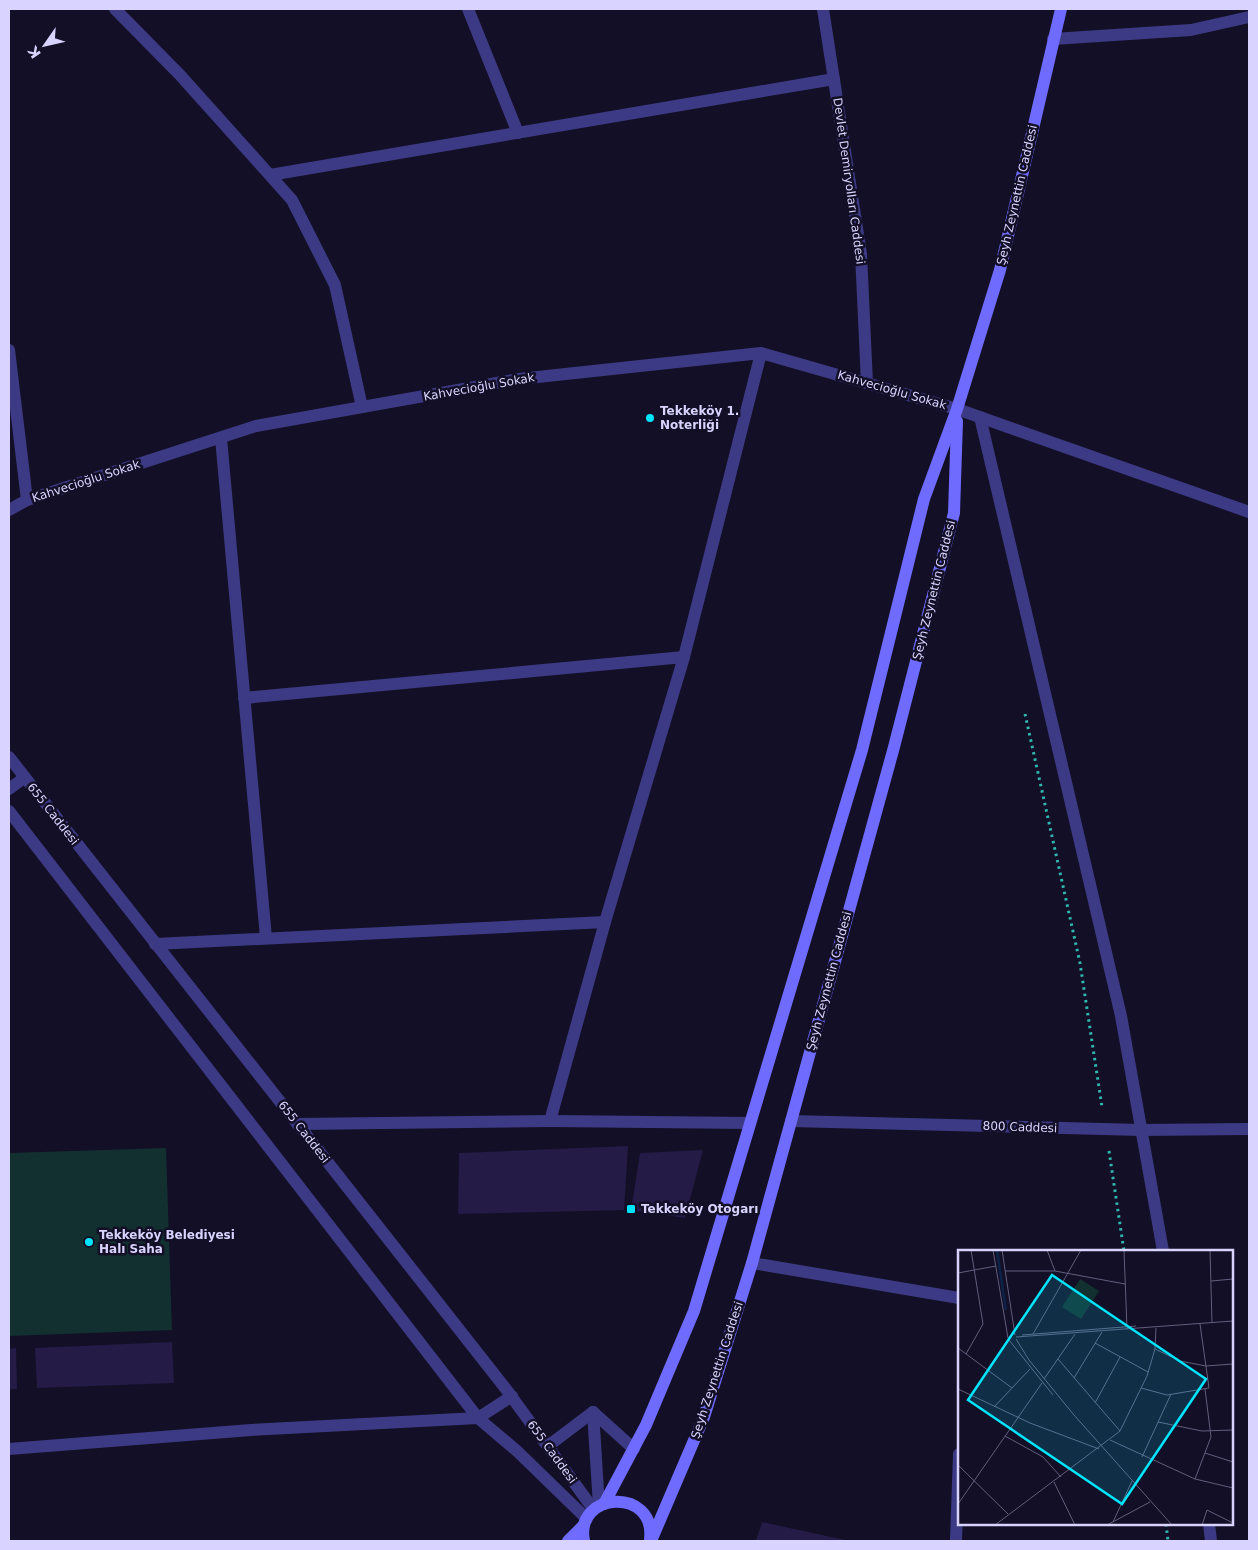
<svg xmlns="http://www.w3.org/2000/svg" width="1258" height="1550" font-family="'DejaVu Sans',sans-serif">
<style>
.green{fill:#12302f}
.building{fill:#241b47}
.lines{fill:none;stroke-linecap:round;stroke-linejoin:round}
.path{stroke:#2fb8b0;stroke-width:3;stroke-dasharray:2.5 4;stroke-linecap:butt}
.service{stroke:#3d3a85;stroke-width:12}
.minor{stroke:#3d3a85;stroke-width:12}
.secondary{stroke:#6f6bff;stroke-width:12}
.poi-dot{fill:#00e5ff;stroke:#130f26;stroke-width:2}
.labels{text-anchor:middle;stroke-width:5;stroke-linejoin:round;paint-order:stroke}
.street-label{font-size:12px;fill:#d9d4ff;stroke:#130f26}
.poi-label{font-size:12px;font-weight:bold;fill:#d9d4ff;stroke:#130f26;text-anchor:start}
.inset-river{fill:none;stroke:#0c2248;stroke-width:2.5}
.inset-road{fill:none;stroke:#625e7d;stroke-width:1}
.view{fill:#00e5ff;fill-opacity:0.15;stroke:#00e5ff;stroke-width:2.5}
.inset-edge{fill:none;stroke:#d9d4ff;stroke-width:2.5}
</style>
<rect width="100%" height="100%" fill="#130f26"/>
<polygon class="green" points="166,1148 172,1330 9,1336 9,1153"/>
<g class="building">
<polygon points="628,1146 624,1210 458,1214 459,1153"/>
<polygon points="703,1150 685,1218 631,1210 640,1153"/>
<polygon points="172,1342 174,1383 37,1388 35,1348"/>
<polygon points="16,1348 17,1389 9,1389 9,1349"/>
<polygon points="762,1522 845,1540 845,1541 756,1541"/>
</g>
<g class="lines">
<g class="path">
<polyline points="1025,714 1080,963 1102,1107"/>
<polyline points="1109,1151 1124,1251"/>
<polyline points="1166,1524 1168,1541"/>
</g>
<g class="service">
<polyline points="593,1412 599,1506"/>
<polyline points="593,1412 634,1449"/>
<polyline points="548,1446 593,1412"/>
</g>
<g class="minor">
<polyline points="115,9 180,75 292,200 335,285 362,407"/>
<polyline points="468,9 518,133"/>
<polyline points="823,9 861,254 867,383"/>
<polyline points="1053,39 1191,30 1249,17"/>
<polyline points="270,175 834,79"/>
<polyline points="9,350 27,500"/>
<polyline points="980,417 1121,1016 1163,1251"/>
<polyline points="221,438 266,938"/>
<polyline points="9,510 27,500 256,426 519,379 761,353 957,409 1249,512"/>
<polyline points="244,698 684,657"/>
<polyline points="9,757 506,1389 594,1510"/>
<polyline points="9,789 24,778"/>
<polyline points="9,811 478,1418 517,1451 587,1519"/>
<polyline points="155,944 605,922"/>
<polyline points="550,1121 605,922 684,657 761,353"/>
<polyline points="791,1121 1141,1130 1249,1129"/>
<polyline points="297,1124 550,1121 750,1123"/>
<polyline points="752,1263 959,1298"/>
<polyline points="9,1449 251,1430 478,1418 512,1396"/>
<polyline points="1209,1524 1211,1541"/>
<polyline points="956,1541 959,1454"/>
</g>
<g class="secondary">
<polyline points="604,1504 646,1425 694,1311 862,750 924,499 957,409 1000,270 1061,9"/>
<polyline points="568,1541 584,1525"/>
<path d="M 584,1541 C 574,1491 656,1487 650,1539"/>
<polyline points="651,1541 704,1417 752,1263 894,747 954,513 957,421"/>
</g>
</g>
<g class="poi-dot">
<circle cx="650" cy="418" r="5"/>
<rect x="626" y="1204" width="10" height="10" rx="2.5"/>
<circle cx="89" cy="1242" r="5"/>
</g>
<g class="labels">
<g class="street-label">
<text transform="translate(849 181) rotate(82)" y="4">Devlet Demiryolları Caddesi</text>
<text transform="translate(1017 195) rotate(-77)" y="4">Şeyh Zeynettin Caddesi</text>
<text transform="translate(479 387) rotate(-10)" y="4">Kahvecioğlu Sokak</text>
<text transform="translate(892 390) rotate(16)" y="4">Kahvecioğlu Sokak</text>
<text transform="translate(86 481) rotate(-18)" y="4">Kahvecioğlu Sokak</text>
<text transform="translate(934 590) rotate(-76)" y="4">Şeyh Zeynettin Caddesi</text>
<text transform="translate(53 814) rotate(52)" y="4">655 Caddesi</text>
<text transform="translate(829 981) rotate(-75)" y="4">Şeyh Zeynettin Caddesi</text>
<text transform="translate(1020 1127) rotate(2)" y="4">800 Caddesi</text>
<text transform="translate(304 1132) rotate(52)" y="4">655 Caddesi</text>
<text transform="translate(717 1370) rotate(-72)" y="4">Şeyh Zeynettin Caddesi</text>
<text transform="translate(552 1452) rotate(54)" y="4">655 Caddesi</text>
</g>
<g class="poi-label">
<text x="660" y="415">Tekkeköy 1.<tspan x="660" dy="14">Noterliği</tspan></text>
<text x="641" y="1213">Tekkeköy Otogarı</text>
<text x="99" y="1239">Tekkeköy Belediyesi<tspan x="99" dy="14">Halı Saha</tspan></text>
</g>
</g>
<g transform="translate(958 1250)">
<rect width="275" height="275" fill="#130f26"/>
<path d="M 122,29 L 141,41 L 123,69 L 104,57 Z" fill="#12302f"/>
<path class="inset-river" d="M 39,0 L 48,60"/>
<path class="inset-road" d="M 35,0 L 50,88M 44,0 L 57,85M 89,0 L 97,21M 166,0 L 169,79M 252,0 L 254,73M 47,21 L 97,21 L 167,34M 0,23 L 38,16M 253,31 L 275,29M 75,84 L 123,0M 64,85 L 178,76M 58,87 L 275,71M 58,89 L 71,110 L 116,165 L 214,275M 51,90 L 95,145M 137,93 L 190,122M 0,98 L 54,138M 197,99 L 222,111 L 248,116 L 275,114M 8,104 L 25,74 L 13,0M 100,109 L 162,181M 116,128 L 144,82M 86,129 L 117,84M 183,138 L 209,145 L 251,138 L 242,74M 0,139 L 72,173 L 141,199M 137,153 L 162,107M 36,157 L 72,119M 200,172 L 244,181 L 275,180M 47,186 L 85,207 L 103,227M 152,190 L 237,229 L 275,238M 247,203 L 275,212M 184,207 L 213,144M 0,215 L 50,264M 237,229 L 253,187 L 247,139M 96,232 L 117,275M 0,254 L 84,133M 155,272 L 174,231M 37,275 L 162,181 L 189,126 L 197,99 L 198,78M 149,275 L 192,252M 244,275 L 249,260 L 275,273"/>
<path class="view" d="M 94,25 L 248,129 L 164,254 L 10,150 Z"/>
<rect width="275" height="275" class="inset-edge"/>
</g>
<rect width="1258" height="1550" fill="none" stroke="#d9d4ff" stroke-width="20"/>
<g transform="translate(45 45) rotate(236)" stroke="#130f26" stroke-width="4" paint-order="stroke">
<path d="M0-4L9 19L0 12L-9 19Z" fill="#d9d4ff"/>
<text y="-8" font-size="14" font-weight="bold" text-anchor="middle" fill="#d9d4ff">K</text>
</g>
</svg>
